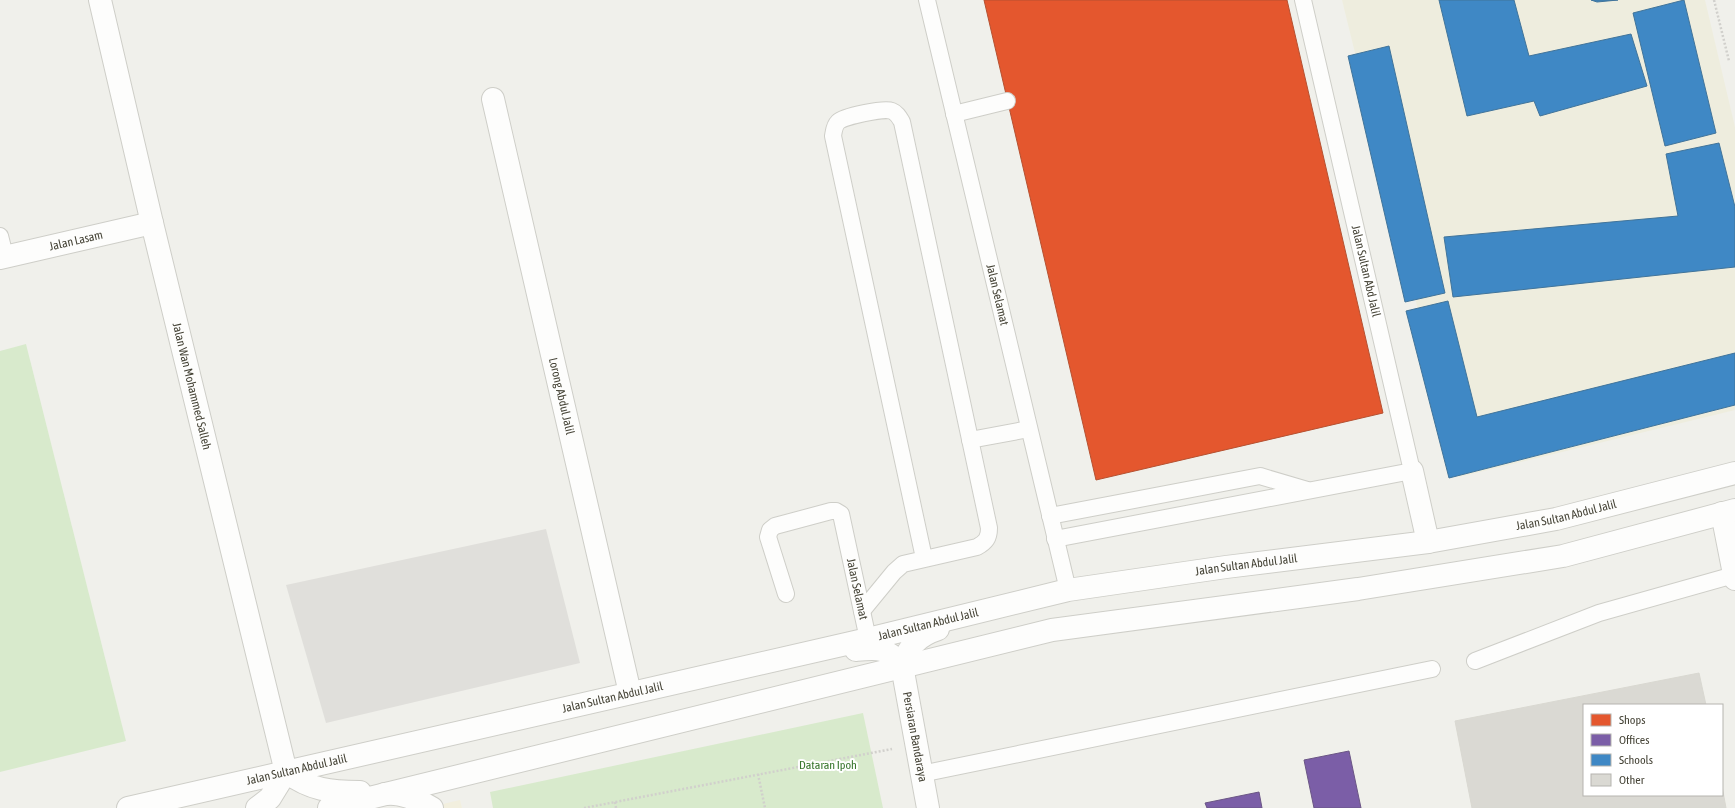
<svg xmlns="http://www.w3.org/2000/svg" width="1735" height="808" font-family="'Asap Condensed',sans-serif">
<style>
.commercial{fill:#f2efde}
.education{fill:#eeedde}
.green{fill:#d8eacc}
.parking{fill:#e0dfdb}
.shops{fill:#e4572e;stroke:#b55131}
.offices{fill:#7b5ea7;stroke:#6b5685}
.schools{fill:#3f88c5;stroke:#41749a}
.building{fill:#dad9d3;stroke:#d9d8d1}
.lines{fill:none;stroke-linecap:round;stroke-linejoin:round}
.service-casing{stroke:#cecec8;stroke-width:18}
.minor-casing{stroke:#cecec8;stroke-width:24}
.tertiary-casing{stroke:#cecec8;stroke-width:24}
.path{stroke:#d1d0cc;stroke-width:2.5;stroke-dasharray:2 2;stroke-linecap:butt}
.service{stroke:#fdfdfc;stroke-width:16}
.minor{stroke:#fdfdfc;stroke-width:22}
.tertiary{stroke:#fdfdfc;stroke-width:22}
.labels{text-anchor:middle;stroke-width:4;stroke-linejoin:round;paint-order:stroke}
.street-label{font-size:12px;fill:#464437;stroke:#fff}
.park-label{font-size:12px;fill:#38762d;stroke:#fff}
</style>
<rect width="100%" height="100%" fill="#f0f0eb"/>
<polygon class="commercial" points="460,800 462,808 426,808"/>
<polygon class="education" points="1342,0 1705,0 1735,127 1735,410 1459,477"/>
<g class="green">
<polygon points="26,344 126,741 0,772 0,351"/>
<polygon points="863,713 883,808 493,808 490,792"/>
</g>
<polygon class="parking" points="546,529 580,663 326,723 286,585"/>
<polygon class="shops" points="984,0 1287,0 1383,413 1096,480"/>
<g class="offices">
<polygon points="1349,751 1361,808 1314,808 1304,760"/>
<polygon points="1259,792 1262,808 1207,808 1205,803"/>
</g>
<g class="schools">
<polygon points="1439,0 1514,0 1529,56 1631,34 1647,86 1540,116 1534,101 1467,116"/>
<polygon points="1591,0 1618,0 1597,2"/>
<polygon points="1684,0 1716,133 1665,146 1633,13"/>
<polygon points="1389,46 1445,293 1405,302 1348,56"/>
<polygon points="1719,143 1735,207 1735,267 1453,297 1444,237 1678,216 1666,154"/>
<polygon points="1448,301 1477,417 1735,353 1735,405 1449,478 1406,311"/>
</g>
<polygon class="building" points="1699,673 1706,705 1584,705 1584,795 1722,795 1722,786 1726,808 1472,808 1455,721"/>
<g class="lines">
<g class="service-casing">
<g id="service">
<path id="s1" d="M 927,0 L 1068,590"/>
<polyline points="954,114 1007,101"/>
<polyline points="0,236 5,256"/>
<polyline points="970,440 1029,429"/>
<polyline points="1050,516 1260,476 1307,490"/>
<polyline points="1055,539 1412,471 1303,0"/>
<path id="s2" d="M 786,594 L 768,537 L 770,530 L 775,526 L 831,511 L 836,511 L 841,514 L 868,639"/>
<path d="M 862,611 L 894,572 L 903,564 L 977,547 C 986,542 989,538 989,528 L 902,122 C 899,117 897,113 892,111 C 884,108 844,116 838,122 C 834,126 834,131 833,136 L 924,558"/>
<polyline points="1475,661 1599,613 1734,575"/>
<polyline points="921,774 1432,669"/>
</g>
</g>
<g class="minor-casing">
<g id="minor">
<path id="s3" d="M 493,99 L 630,693"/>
<path id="s4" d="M 0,258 L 152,223"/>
<polyline points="1412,471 1428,542"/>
<polyline points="1722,513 1735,579"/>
<path d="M 385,794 C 400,792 419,800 432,808"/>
</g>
</g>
<g class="tertiary-casing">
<g id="tertiary">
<path id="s5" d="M 100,0 L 152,223 L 286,772"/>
<path id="s6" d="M 856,650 C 879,648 887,647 902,666 L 928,808"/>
<path d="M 902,666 C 909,646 917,636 938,629"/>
<path d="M 286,772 C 311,790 330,792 360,792"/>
<path id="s7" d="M 128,808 L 868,639 L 1068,590 L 1226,567 L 1428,542 L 1556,519 L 1735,473"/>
<polyline points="257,808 270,798 286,772"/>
<polyline points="329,808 1052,630 1358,589 1563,556 1735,510"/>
</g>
</g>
<g class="path">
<polyline points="1714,0 1729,61"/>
<polyline points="758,774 765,808"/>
<polyline points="615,802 616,808"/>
<polyline points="584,808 892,749"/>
</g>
<use href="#service" class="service"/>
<use href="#minor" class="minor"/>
<use href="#tertiary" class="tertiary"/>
</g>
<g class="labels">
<g class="street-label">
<text dy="4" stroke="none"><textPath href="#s4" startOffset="78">Jalan Lasam</textPath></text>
<text transform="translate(1366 271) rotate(77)" y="4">Jalan Sultan Abd Jalil</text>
<text dy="4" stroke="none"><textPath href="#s1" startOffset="303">Jalan Selamat</textPath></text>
<text dy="4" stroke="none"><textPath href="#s5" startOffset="397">Jalan Wan Mohammed Salleh</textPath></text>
<text dy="4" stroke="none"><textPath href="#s3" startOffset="305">Lorong Abdul Jalil</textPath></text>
<text dy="4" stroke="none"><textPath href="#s7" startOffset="1469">Jalan Sultan Abdul Jalil</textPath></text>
<text dy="4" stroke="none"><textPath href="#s7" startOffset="1145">Jalan Sultan Abdul Jalil</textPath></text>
<text dy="4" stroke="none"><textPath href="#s2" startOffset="219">Jalan Selamat</textPath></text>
<text dy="4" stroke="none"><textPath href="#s7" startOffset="821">Jalan Sultan Abdul Jalil</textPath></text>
<text dy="4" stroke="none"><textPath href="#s7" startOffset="497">Jalan Sultan Abdul Jalil</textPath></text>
<text dy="4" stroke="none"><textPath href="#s6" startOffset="124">Persiaran Bandaraya</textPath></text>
<text dy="4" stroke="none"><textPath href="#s7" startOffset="173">Jalan Sultan Abdul Jalil</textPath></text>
</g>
<g class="park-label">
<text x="828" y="769">Dataran Ipoh</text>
</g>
</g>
<rect x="1583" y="704" width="140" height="92" fill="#ffffff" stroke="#b5b4af"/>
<rect x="1591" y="714" width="20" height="12" fill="#e4572e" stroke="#b5b4af"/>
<text x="1619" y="724" font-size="12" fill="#464437">Shops</text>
<rect x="1591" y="734" width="20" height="12" fill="#7b5ea7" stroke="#b5b4af"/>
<text x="1619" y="744" font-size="12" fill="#464437">Offices</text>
<rect x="1591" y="754" width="20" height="12" fill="#3f88c5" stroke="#b5b4af"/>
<text x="1619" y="764" font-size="12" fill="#464437">Schools</text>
<rect x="1591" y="774" width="20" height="12" fill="#dad9d3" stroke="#b5b4af"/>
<text x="1619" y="784" font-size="12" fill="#464437">Other</text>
</svg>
